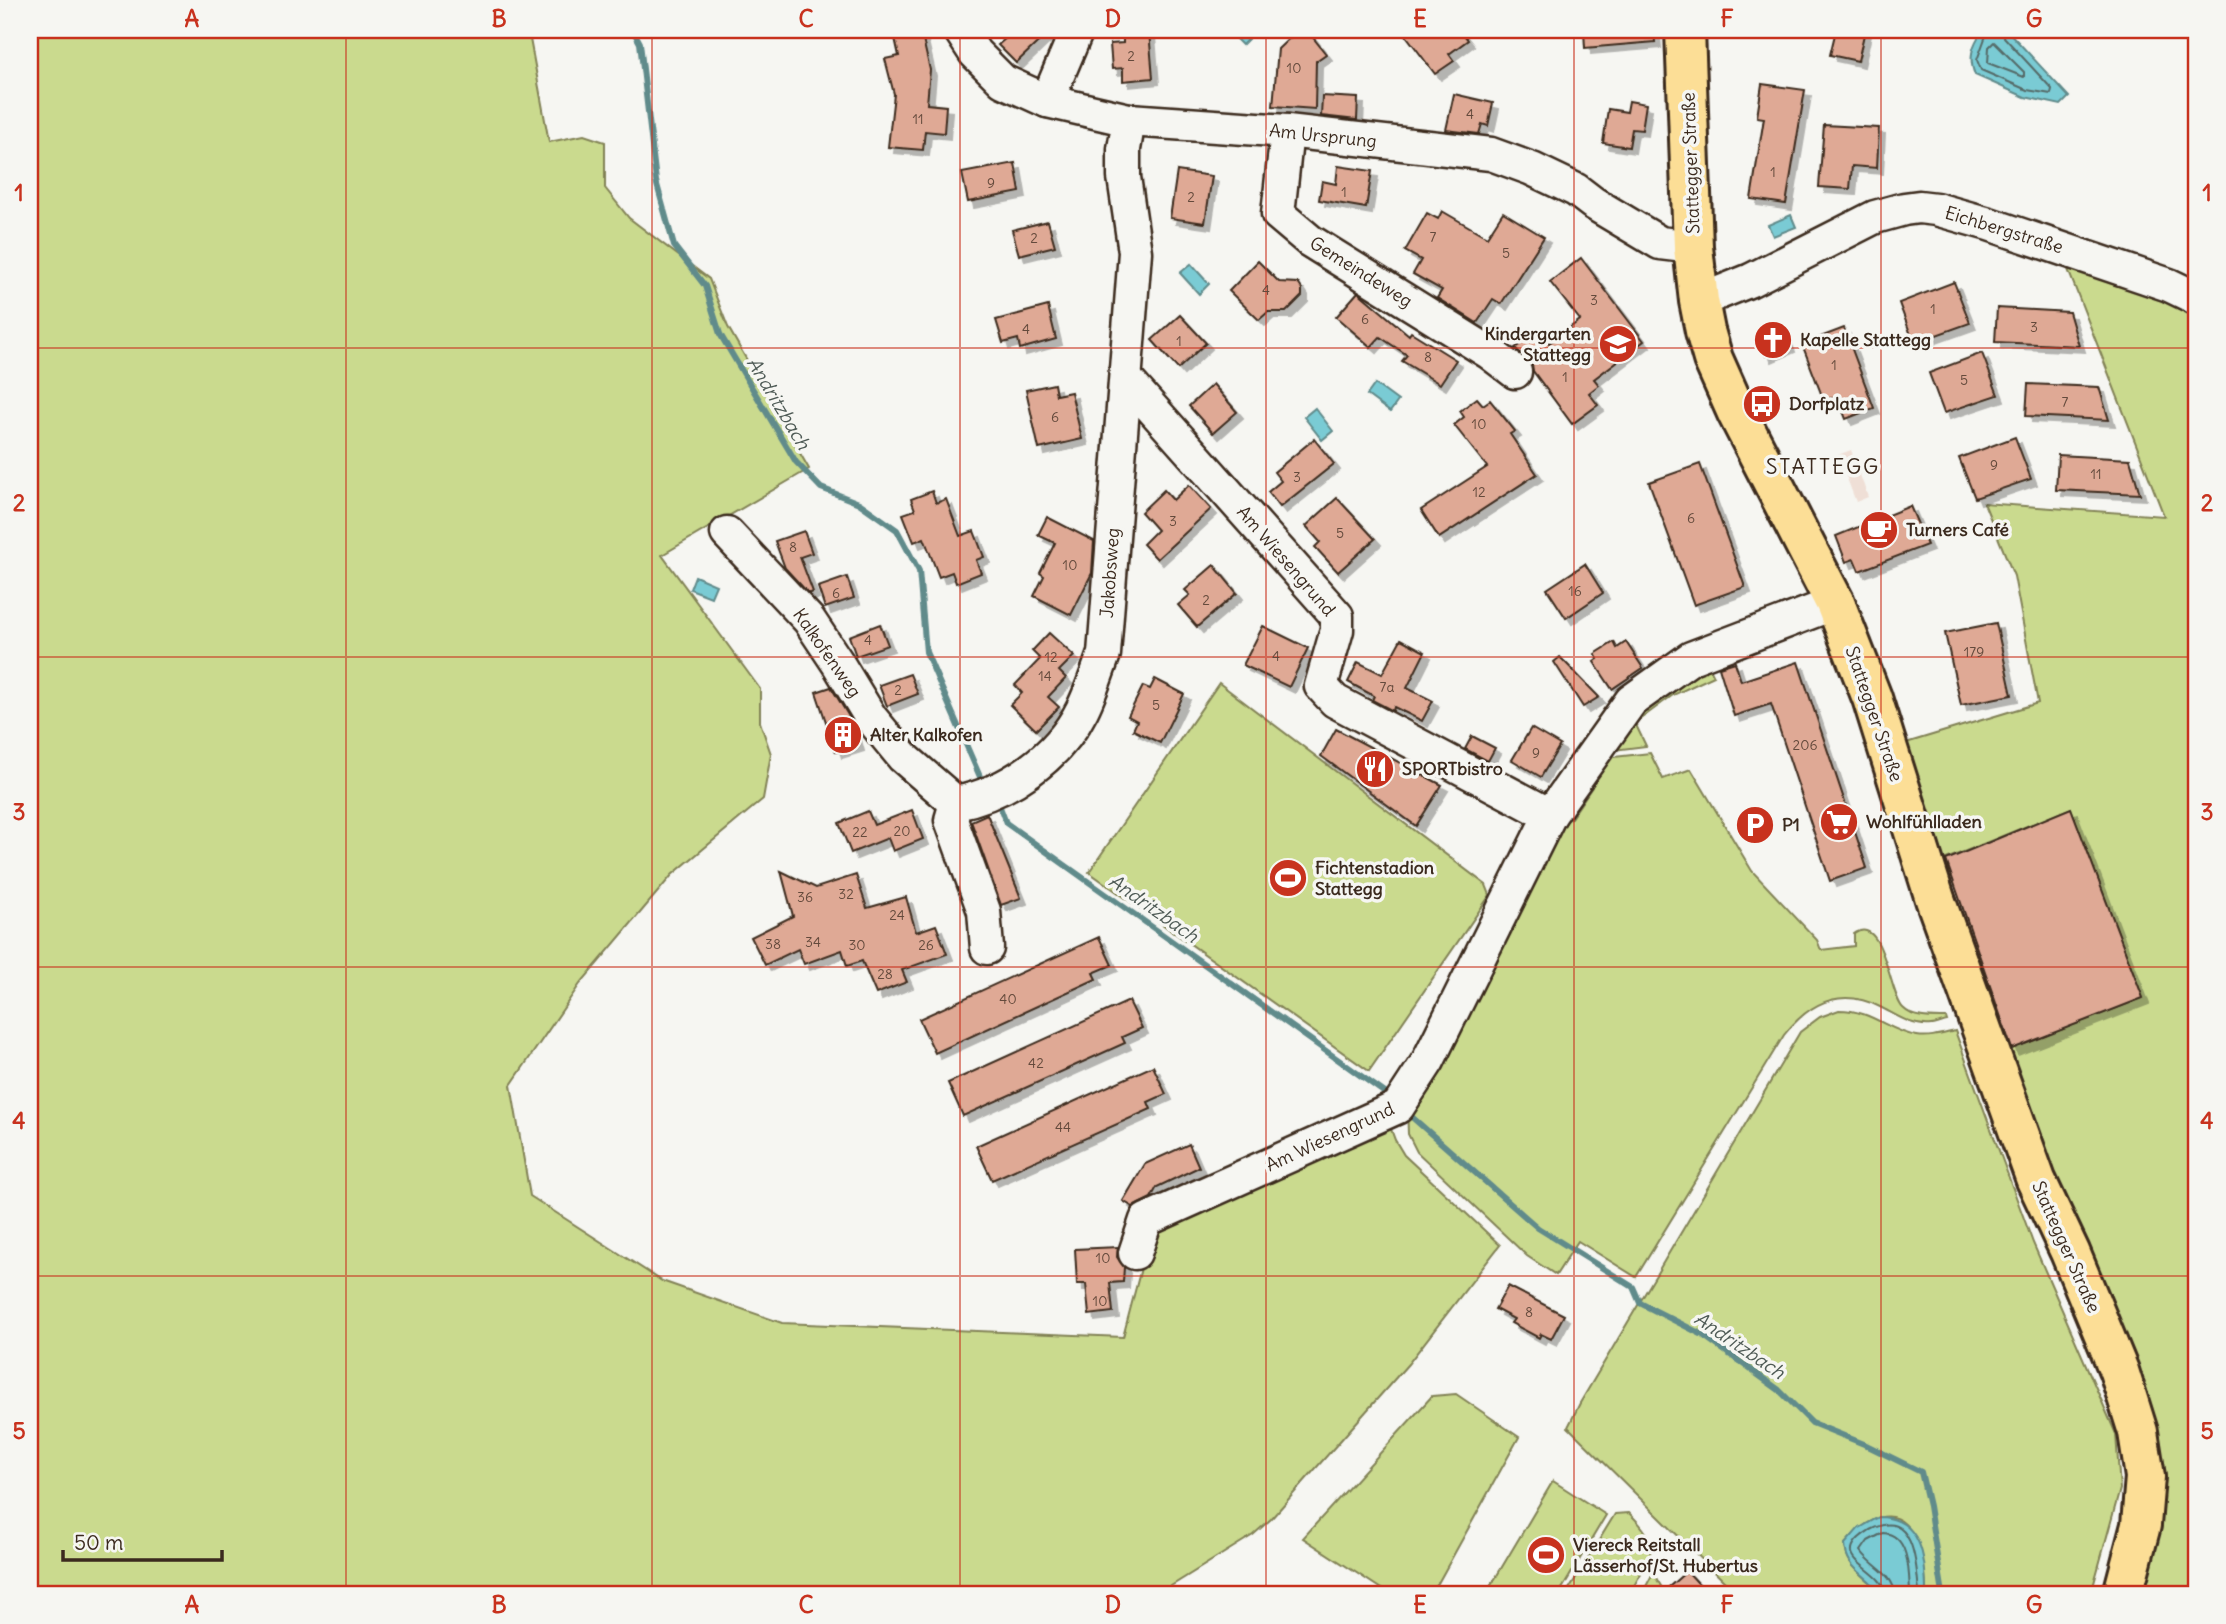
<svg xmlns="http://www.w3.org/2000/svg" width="2226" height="1624" font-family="Delius,sans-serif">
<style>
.built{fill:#efdfd6}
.green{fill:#cada8e;stroke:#828256;stroke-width:2}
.water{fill:#7acbd4;stroke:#618b8b;stroke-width:2}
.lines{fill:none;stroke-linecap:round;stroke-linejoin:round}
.shore{stroke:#546a67;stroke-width:2}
.stream{stroke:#618b8b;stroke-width:6}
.building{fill:#dfa995;stroke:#3b2a1e;stroke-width:2;filter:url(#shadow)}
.minor-casing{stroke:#3b2a1e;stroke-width:37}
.major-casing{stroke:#3b2a1e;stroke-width:44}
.minor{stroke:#f6f6f2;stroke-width:32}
.major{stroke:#fcde96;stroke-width:38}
.grid{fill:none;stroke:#c8321e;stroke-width:2;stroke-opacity:0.55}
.labels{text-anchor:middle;stroke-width:7;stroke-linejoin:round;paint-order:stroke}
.number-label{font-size:14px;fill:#644a3c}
.street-label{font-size:18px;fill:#3b2a1e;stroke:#f6f6f2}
.poi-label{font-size:18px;font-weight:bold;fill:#3b2a1e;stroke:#f6f6f2;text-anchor:start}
.water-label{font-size:19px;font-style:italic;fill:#4e5a55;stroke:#f6f6f2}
.quarter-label{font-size:21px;letter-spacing:2px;fill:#3b2a1e;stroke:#f6f6f2}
.neatline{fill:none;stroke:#c8321e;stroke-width:2.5}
.grid-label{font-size:23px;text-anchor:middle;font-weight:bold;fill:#c8321e}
</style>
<defs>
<filter id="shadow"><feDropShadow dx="6" dy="6" stdDeviation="0" flood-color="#0004"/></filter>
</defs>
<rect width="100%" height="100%" fill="#f6f6f2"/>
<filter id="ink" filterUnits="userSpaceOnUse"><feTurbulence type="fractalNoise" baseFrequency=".0143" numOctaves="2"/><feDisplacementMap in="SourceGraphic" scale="14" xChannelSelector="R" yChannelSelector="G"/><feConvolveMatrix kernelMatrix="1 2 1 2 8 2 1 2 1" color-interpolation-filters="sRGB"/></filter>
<g filter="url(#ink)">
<polygon class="built" points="1851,450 1868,497 1856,502 1838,455"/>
<g class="green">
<polygon points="30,30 531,30 530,39 549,142 584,135 605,142 605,188 629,218 709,279 728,327 809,469 662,555 760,689 760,722 771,754 763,799 672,875 580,984 511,1085 530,1196 662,1281 782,1323 1123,1337 1151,1230 1388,1121 1395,1140 1404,1155 1500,1245 1408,1364 1271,1519 1253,1535 1158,1594 30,1594"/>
<polygon points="2064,259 2196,314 2196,1594 2142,1594 2160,1523 2164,1484 2151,1418 2048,1163 2006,1051 2143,998 2071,808 1939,862 1906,743 2038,703 2014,576 1984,503 2164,516"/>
<polygon points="1707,662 1714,676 1673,695 1635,723 1646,746 1598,752 1627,715"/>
<polygon points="1219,683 1486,885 1490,895 1369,1071 1089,872"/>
<path d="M 1650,753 L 1663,779 L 1691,769 L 1752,871 L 1817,940 L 1821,950 L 1854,946 L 1854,934 C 1884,913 1889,995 1903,1008 C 1914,1019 1931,1018 1946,1018 L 1947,1021 C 1942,1022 1936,1025 1931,1025 C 1912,1027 1896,1015 1880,1007 C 1841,987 1809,1003 1784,1035 L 1636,1277 L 1578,1241 L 1556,1275 L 1527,1256 L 1417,1152 L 1408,1134 L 1407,1105 L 1547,832 L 1571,818 L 1592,787 L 1583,780 L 1596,759 Z"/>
<path d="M 1839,1010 C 1872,1010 1888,1031 1917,1036 C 1930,1038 1942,1034 1955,1031 L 2033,1243 L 2116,1434 L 2120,1489 L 2091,1594 L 1926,1594 C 1927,1537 1897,1482 1845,1544 C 1846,1570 1867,1574 1880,1594 L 1737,1594 L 1568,1427 L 1580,1403 L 1800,1032 L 1820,1017 Z"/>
<polygon points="1456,1394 1519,1437 1432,1594 1389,1594 1303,1538 1432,1396"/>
<polygon points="1553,1481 1606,1515 1559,1594 1486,1594"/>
<path d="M 1629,1513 C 1667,1549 1648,1555 1630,1594 L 1566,1594 L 1615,1514 Z"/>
<polygon points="1653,1573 1661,1586 1653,1594 1642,1594"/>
</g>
<g class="water">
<polygon points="1233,30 1257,30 1242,45 1230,33"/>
<path d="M 1983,30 L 2007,30 L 2069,97 L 2061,105 L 2025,97 L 1975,75 C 1968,58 1972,45 1983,30 Z"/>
<polygon points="1791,215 1796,227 1773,236 1768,225"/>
<polygon points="1191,264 1209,284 1199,294 1180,273"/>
<polygon points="1375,384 1398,401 1390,412 1367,395"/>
<polygon points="1315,408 1333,431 1322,440 1304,417"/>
<polygon points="695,576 716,585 711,597 690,589"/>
<path d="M 1879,1517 C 1922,1518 1926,1559 1926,1594 L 1880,1594 C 1868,1573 1846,1571 1845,1544 L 1858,1529 Z"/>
</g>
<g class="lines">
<g class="shore">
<polyline points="1988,30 1977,60 1981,70 2027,90 2051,94 2052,89 2004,37 2002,30"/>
<polygon points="1994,42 2024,72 2024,77 1988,63 1989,47"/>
<path d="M 1886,1594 C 1884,1574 1849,1564 1852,1549 C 1854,1540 1864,1534 1870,1530 C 1914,1506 1917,1566 1919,1594"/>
<path d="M 1895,1594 C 1893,1573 1872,1567 1861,1551 L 1868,1541 L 1883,1533 C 1910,1534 1909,1574 1910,1594"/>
</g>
<g class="stream">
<polyline points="633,30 640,43 656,181 674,246 705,286 720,334 796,462 821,488 859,503 897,530 919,571 926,652 984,786"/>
<polyline points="997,799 1006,823 1392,1098"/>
<polyline points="1405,1111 1538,1228 1633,1287 1640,1303 1703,1335 1779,1390 1812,1423 1864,1444 1921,1472 1929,1506 1943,1594"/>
</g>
</g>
<g class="building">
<polygon points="1015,30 1051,30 1016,63 998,45"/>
<polygon points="1298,30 1307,30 1326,54 1316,61 1315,109 1273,106 1278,49"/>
<polygon points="1402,30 1460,30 1468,40 1449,54 1454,61 1435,74"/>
<polygon points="1654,30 1655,42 1585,48 1584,31"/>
<polygon points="1836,30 1865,30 1858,61 1830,55"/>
<polygon points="921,31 930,70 927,104 946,106 944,133 925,131 923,150 888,147 894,94 885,59 899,56 895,38"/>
<polygon points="1149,31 1153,78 1123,81 1123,68 1112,69 1110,44 1123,43 1123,33"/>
<polygon points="1762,84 1805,90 1786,204 1751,199 1764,118 1757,117"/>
<polygon points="1454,94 1493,103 1488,126 1482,124 1479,134 1446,130"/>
<polygon points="1322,96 1358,98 1357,120 1321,116"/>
<polygon points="1629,101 1646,104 1642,130 1632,129 1629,147 1603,143 1608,109 1627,112"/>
<polygon points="1824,125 1879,128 1877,168 1852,166 1850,189 1819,187"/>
<polygon points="1015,163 1020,192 968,202 962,173"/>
<polygon points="1338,166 1372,171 1366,208 1319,200 1322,181 1336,184"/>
<polygon points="1177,171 1212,176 1205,223 1170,218"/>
<polygon points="1442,211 1487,237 1503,212 1544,237 1501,304 1493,299 1477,323 1437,298 1442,290 1413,274 1421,260 1405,251 1427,213 1438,219"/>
<polygon points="1048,221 1055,246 1019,255 1012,230"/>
<polygon points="1581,258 1644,341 1594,379 1599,385 1589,393 1598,405 1572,424 1533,371 1532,364 1515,348 1540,330 1549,343 1580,320 1550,282"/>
<polygon points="1258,261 1279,282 1298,283 1302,289 1302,296 1286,312 1268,312 1259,320 1229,291"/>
<polygon points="1954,282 1970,323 1914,343 1899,303"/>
<polygon points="1358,292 1409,335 1411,332 1456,360 1440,384 1402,361 1407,355 1380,337 1371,347 1336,317"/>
<polygon points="1048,306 1056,339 1020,349 1018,339 1003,343 996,320"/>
<polygon points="1997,308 2069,312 2079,346 1995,342"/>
<polygon points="1180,315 1206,343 1178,369 1152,340"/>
<polygon points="1780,324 1789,346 1766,356 1756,334"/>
<polygon points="1844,328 1874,408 1846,419 1837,396 1824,401 1802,344"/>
<polygon points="1982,353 1998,395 1944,413 1929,373"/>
<polygon points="1054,384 1056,395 1071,392 1082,439 1039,449 1026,390"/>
<polygon points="1213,384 1237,412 1213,433 1189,406"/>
<polygon points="2028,384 2099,387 2109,420 2026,416"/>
<polygon points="1477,398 1483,405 1490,400 1515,431 1510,434 1537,474 1439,538 1421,510 1487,467 1454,425 1464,417 1460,411"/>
<polygon points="2015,437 2031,479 1975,498 1959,458"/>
<polygon points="1314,439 1334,464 1280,507 1268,492 1281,481 1274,472"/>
<polygon points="2058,455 2130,459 2140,494 2056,490"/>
<polygon points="1700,464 1745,587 1694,605 1649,482"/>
<polygon points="1189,485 1211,509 1157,559 1143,544 1157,530 1141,512 1164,490 1173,500"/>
<polygon points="932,491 936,503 946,499 960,536 974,531 984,557 976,560 981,573 956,583 952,572 939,577 924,538 914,542 903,514 915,510 911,499"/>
<polygon points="1337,498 1375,539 1338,572 1315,547 1320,542 1306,526"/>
<polygon points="1910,506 1927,545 1859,571 1854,559 1846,562 1836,536"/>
<polygon points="1047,517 1094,541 1092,573 1071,615 1034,596 1044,576 1040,573 1055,543 1038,535"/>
<polygon points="804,531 812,553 800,557 813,592 809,594 785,568 775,541"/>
<polygon points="1585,564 1603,593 1566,618 1547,589"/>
<polygon points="1214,565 1237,593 1197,627 1178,605 1190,595 1185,590"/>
<polygon points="847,577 854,598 825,608 818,587"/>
<polygon points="1996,623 2012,695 1961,705 1945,633"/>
<polygon points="880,624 888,645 856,656 849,636"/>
<polygon points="1263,626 1308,648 1289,687 1243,665"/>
<polygon points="1049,633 1074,656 1059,671 1066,678 1048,697 1059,707 1036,730 1010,705 1022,693 1015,685 1040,659 1032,651"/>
<polygon points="1401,639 1425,652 1407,688 1433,701 1422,721 1394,707 1393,711 1372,700 1374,696 1348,682 1358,662 1382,674"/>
<polygon points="1614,642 1617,648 1626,642 1643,668 1612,689 1594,662 1598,659 1595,654"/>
<polygon points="1560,657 1599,697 1583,707 1554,662"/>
<polygon points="1735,662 1741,681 1798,662 1867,868 1830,881 1771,704 1734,716 1719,667"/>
<polygon points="910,674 918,694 887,706 879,685"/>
<polygon points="1155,679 1184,694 1160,743 1133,730 1137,721 1128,716 1143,686 1150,689"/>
<polygon points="831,687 851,720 858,745 836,752 816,692"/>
<polygon points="1531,728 1560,745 1541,777 1512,760"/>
<polygon points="1336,729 1442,785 1416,826 1321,756"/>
<polygon points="1472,736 1495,748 1488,761 1465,749"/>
<polygon points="2071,808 2143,998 2012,1049 1946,860"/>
<polygon points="912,810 923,839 893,851 888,838 851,853 839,823 868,811 874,825"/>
<polygon points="987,814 1021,898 1001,905 971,821"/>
<polygon points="781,871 816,888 856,875 867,908 906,897 916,932 936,925 947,954 902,970 907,982 876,994 862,961 847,966 842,950 804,964 798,949 765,965 751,937 793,916"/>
<polygon points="1099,937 1112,965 1093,973 1096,979 935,1053 919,1019"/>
<polygon points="1129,1001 1142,1028 1122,1037 1125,1043 963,1116 948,1083"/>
<polygon points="1153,1066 1166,1094 1148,1102 1151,1109 992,1180 976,1146"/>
<polygon points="1189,1144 1199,1167 1157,1187 1151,1198 1133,1207 1123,1201 1145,1164"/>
<polygon points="1118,1247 1117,1257 1124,1267 1123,1282 1110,1283 1113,1312 1089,1315 1086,1284 1077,1284 1075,1249"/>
<polygon points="1508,1286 1564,1315 1551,1339 1541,1334 1539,1338 1511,1323 1514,1319 1495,1309"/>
<polygon points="1687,1571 1708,1594 1661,1594"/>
</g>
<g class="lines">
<g class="minor-casing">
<g id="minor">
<polyline points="960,30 975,53 1003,81 1047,101 1129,120 1287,131 1491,154 1532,169 1576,190 1593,203 1660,243 1693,247"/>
<polyline points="1047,101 1077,30"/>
<polyline points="1287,131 1278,214 1310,241 1490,353 1515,372"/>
<polyline points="1699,301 1751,280 1875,217 1904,209 1919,207 1936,209 1989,224 2169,285 2196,298"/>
<polyline points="1126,379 1337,616 1337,630 1321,686 1335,701 1550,815"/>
<polyline points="727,533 809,620 837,662 871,718 903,757 956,803"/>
<path d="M 956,803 C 1007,793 1058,758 1082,710 C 1091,692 1097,673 1104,654 L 1135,252 L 1124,177 L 1124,149 L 1129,120"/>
<polyline points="956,803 951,820 984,911 987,948"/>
<polyline points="1135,1253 1146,1220 1398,1107 1428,1061 1550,815 1631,701 1691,658 1835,603"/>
</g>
</g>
<g class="major-casing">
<polyline id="major" points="1685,30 1693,247 1699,301 1705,331 1713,359 1737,413 1835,603 1872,698 1935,899 2036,1180 2070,1252 2119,1371 2138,1432 2145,1477 2141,1525 2123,1594"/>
</g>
<use href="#minor" class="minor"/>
<use href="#major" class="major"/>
</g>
</g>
<path class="grid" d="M 346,30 L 346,1594M 652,30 L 652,1594M 960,30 L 960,1594M 1266,30 L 1266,1594M 1574,30 L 1574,1594M 1881,30 L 1881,1594M 30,348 L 2196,348M 30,657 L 2196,657M 30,967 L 2196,967M 30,1276 L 2196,1276"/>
<defs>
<g id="church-disc" transform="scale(2.0125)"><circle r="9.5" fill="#c8321e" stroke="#f6f6f2"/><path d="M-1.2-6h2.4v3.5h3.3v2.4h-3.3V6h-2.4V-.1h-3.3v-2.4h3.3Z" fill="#fff"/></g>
<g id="school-disc" transform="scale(2.0125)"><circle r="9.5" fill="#c8321e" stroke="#f6f6f2"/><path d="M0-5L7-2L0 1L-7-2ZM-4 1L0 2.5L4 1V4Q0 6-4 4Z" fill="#fff"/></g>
<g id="bus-disc" transform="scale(2.0125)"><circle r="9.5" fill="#c8321e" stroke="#f6f6f2"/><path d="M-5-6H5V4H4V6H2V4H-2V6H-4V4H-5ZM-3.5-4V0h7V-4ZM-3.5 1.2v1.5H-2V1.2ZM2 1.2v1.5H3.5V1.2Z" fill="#fff"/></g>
<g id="cafe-disc" transform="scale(2.0125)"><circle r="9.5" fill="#c8321e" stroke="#f6f6f2"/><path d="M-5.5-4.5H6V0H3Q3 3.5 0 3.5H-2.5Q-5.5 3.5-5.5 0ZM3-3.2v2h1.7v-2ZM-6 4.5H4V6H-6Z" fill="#fff"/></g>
<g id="building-disc" transform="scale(2.0125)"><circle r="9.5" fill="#c8321e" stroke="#f6f6f2"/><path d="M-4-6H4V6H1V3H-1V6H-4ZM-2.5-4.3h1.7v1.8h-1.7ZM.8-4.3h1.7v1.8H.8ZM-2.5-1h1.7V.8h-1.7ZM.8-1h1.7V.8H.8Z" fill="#fff"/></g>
<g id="restaurant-disc" transform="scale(2.0125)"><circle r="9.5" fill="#c8321e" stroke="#f6f6f2"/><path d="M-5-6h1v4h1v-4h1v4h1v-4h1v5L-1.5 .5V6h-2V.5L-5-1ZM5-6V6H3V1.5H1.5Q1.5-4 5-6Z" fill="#fff"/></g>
<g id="supermarket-disc" transform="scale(2.0125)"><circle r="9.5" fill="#c8321e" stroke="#f6f6f2"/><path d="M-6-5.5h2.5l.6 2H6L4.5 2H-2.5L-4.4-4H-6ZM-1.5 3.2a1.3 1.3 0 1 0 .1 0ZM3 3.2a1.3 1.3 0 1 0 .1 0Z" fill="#fff"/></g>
<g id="parking-disc" transform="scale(2.0125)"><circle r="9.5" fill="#c8321e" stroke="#f6f6f2"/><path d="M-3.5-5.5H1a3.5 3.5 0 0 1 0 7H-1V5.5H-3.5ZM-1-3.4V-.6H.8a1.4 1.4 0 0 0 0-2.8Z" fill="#fff"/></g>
<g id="stadium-disc" transform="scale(2.0125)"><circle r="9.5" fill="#c8321e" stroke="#f6f6f2"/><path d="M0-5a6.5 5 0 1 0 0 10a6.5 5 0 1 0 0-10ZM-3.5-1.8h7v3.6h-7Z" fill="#fff"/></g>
</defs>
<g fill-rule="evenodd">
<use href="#church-disc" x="1773" y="340"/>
<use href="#school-disc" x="1618" y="344"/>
<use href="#bus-disc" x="1762" y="404"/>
<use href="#cafe-disc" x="1879" y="530"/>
<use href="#building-disc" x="843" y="735"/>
<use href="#restaurant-disc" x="1375" y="769"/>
<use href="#supermarket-disc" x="1839" y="822"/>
<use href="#parking-disc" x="1755" y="825"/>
<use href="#stadium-disc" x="1288" y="878"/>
<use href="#stadium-disc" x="1546" y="1555"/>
</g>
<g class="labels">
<g class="number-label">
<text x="1131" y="61">2</text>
<text x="1294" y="73">10</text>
<text x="1470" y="119">4</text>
<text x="918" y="124">11</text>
<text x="1773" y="177">1</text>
<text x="991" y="188">9</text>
<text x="1344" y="197">1</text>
<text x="1191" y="202">2</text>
<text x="1433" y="242">7</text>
<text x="1034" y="243">2</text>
<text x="1506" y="258">5</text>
<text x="1266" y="295">4</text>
<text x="1594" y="305">3</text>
<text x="1933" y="314">1</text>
<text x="1365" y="324">6</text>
<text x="2034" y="332">3</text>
<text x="1026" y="334">4</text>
<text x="1179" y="346">1</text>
<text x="1428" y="362">8</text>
<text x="1834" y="370">1</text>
<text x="1565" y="382">1</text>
<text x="1964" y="385">5</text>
<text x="2065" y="407">7</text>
<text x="1055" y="422">6</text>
<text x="1479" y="429">10</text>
<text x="1994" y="470">9</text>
<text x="2096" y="479">11</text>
<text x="1297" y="482">3</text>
<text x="1479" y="497">12</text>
<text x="1691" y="523">6</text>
<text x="1173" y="526">3</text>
<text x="1340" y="538">5</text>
<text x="793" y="552">8</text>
<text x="1070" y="570">10</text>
<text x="1575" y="596">16</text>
<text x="836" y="598">6</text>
<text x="1206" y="605">2</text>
<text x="868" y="645">4</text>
<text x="1974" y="657">179</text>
<text x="1276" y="661">4</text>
<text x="1051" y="662">12</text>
<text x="1045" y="681">14</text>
<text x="1387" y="692">7a</text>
<text x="898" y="695">2</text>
<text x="1156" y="710">5</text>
<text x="1805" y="750">206</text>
<text x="1536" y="758">9</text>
<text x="902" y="836">20</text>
<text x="860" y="837">22</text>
<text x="846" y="899">32</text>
<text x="805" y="902">36</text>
<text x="897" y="920">24</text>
<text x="813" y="947">34</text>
<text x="773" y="949">38</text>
<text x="857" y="950">30</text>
<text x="926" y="950">26</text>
<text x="885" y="979">28</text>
<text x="1008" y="1004">40</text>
<text x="1036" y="1068">42</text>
<text x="1063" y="1132">44</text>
<text x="1103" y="1263">10</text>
<text x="1100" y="1306">10</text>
<text x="1529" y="1317">8</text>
</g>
<g class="street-label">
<text transform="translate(1323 136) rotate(6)" y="6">Am Ursprung</text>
<text transform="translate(1691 163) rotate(-92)" y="6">Stattegger Straße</text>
<text transform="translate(2004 230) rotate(17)" y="6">Eichbergstraße</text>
<text transform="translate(1361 272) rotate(32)" y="6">Gemeindeweg</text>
<text transform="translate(1286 561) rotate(49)" y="6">Am Wiesengrund</text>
<text transform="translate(1110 573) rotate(-86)" y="6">Jakobsweg</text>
<text transform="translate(827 653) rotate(55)" y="6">Kalkofenweg</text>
<text transform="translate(1874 714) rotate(71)" y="6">Stattegger Straße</text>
<text transform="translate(1330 1137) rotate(-25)" y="6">Am Wiesengrund</text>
<text transform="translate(2066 1247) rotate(66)" y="6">Stattegger Straße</text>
</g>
<g class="poi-label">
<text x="1591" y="340" text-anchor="end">Kindergarten<tspan x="1591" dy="21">Stattegg</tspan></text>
<text x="1800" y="346">Kapelle Stattegg</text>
<text x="1789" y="410">Dorfplatz</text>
<text x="1906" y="536">Turners Café</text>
<text x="870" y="741">Alter Kalkofen</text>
<text x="1402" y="775">SPORTbistro</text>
<text x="1866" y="828">Wohlfühlladen</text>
<text x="1782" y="831">P1</text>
<text x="1315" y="874">Fichtenstadion<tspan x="1315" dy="21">Stattegg</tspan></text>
<text x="1573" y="1551">Viereck Reitstall<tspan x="1573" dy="21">Lässerhof/St. Hubertus</tspan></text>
</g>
<g class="water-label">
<text transform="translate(779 403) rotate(59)" y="7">Andritzbach</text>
<text transform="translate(1154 908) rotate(35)" y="7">Andritzbach</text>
<text transform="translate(1740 1345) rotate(34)" y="7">Andritzbach</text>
</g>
<g class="quarter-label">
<text x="1823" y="474">STATTEGG</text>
</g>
</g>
<rect width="2226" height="1624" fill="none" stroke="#f6f6f2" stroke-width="77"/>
<path d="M63 1550v10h159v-10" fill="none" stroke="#3b2a1e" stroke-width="3.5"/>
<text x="74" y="1550" font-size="21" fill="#3b2a1e" stroke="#f6f6f2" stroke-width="5" paint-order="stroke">50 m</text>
<rect x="38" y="38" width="2150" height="1548" class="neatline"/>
<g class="grid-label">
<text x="192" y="27">A</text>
<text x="499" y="27">B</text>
<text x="806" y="27">C</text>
<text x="1113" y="27">D</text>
<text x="1420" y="27">E</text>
<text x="1727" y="27">F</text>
<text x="2034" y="27">G</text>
<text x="19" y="201">1</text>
<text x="2207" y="201">1</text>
<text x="19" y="511">2</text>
<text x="2207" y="511">2</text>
<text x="19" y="820">3</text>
<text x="2207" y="820">3</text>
<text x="19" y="1129">4</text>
<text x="2207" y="1129">4</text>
<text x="19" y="1439">5</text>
<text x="2207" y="1439">5</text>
<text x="192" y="1613">A</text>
<text x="499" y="1613">B</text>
<text x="806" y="1613">C</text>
<text x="1113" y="1613">D</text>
<text x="1420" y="1613">E</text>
<text x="1727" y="1613">F</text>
<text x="2034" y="1613">G</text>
</g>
</svg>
